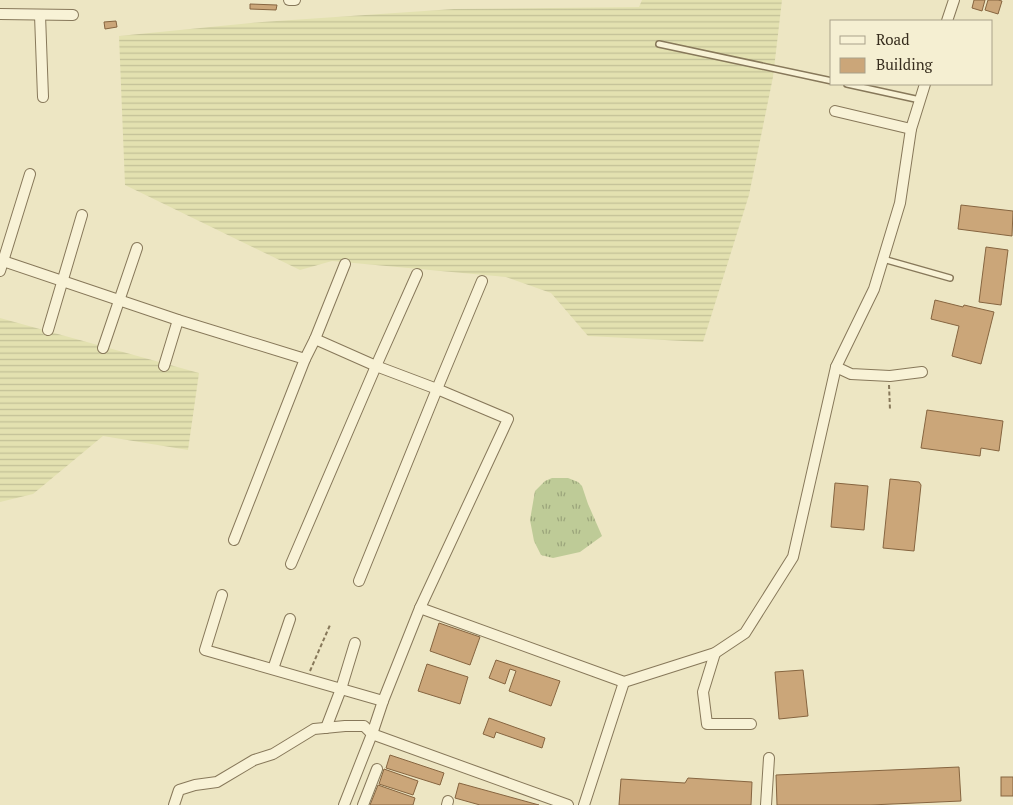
<svg xmlns="http://www.w3.org/2000/svg" width="1013" height="805" font-family="'PT Serif',serif">
<style>
.farmland{fill:url(#farmland-rules)}
.grass{fill:url(#grass-tufts)}
.building{fill:#cba679;stroke:#866540}
.lines{fill:none;stroke-linecap:round;stroke-linejoin:round}
.service-casing{stroke:#87785a;stroke-width:8}
.minor-casing{stroke:#87785a;stroke-width:12}
.path{stroke:#87785a;stroke-width:2;stroke-dasharray:4 2.5;stroke-linecap:butt}
.service{stroke:#f8f2d6;stroke-width:5}
.minor{stroke:#f8f2d6;stroke-width:10}
</style>
<defs>
<pattern id="farmland-rules" width="6" height="5" patternUnits="userSpaceOnUse" patternTransform="scale(1.25)"><rect width="6" height="5" fill="#e3e1b0"/><path d="M0 2.5h6" fill="none" stroke="#c3c197"/></pattern>
<pattern id="grass-tufts" width="24" height="20" patternUnits="userSpaceOnUse" patternTransform="scale(1.25)"><rect width="24" height="20" fill="#becb97"/><path d="M3 7l-1-3M5 7V3M7 7l1-3M15 17l-1-3M17 17v-4M19 17l1-3" fill="none" stroke="#9ba57b"/></pattern>
</defs>
<rect width="100%" height="100%" fill="#ede6c3"/>
<g class="farmland">
<polygon points="642,0 782,0 773,77 749,195 703,342 588,336 551,293 506,277 332,261 300,270 125,185 119,36 262,22 454,9 639,7"/>
<polygon points="0,318 199,373 188,450 103,436 33,494 0,502"/>
</g>
<polygon class="grass" points="552,478 568,478 578,482 582,486 588,504 602,536 580,552 553,558 541,555 534,541 530,520 535,491 545,481"/>
<g class="building">
<polygon points="974,0 985,0 982,11 972,8"/>
<polygon points="988,0 998,0 1002,1 998,14 985,10"/>
<polygon points="250,4 277,5 276,10 250,9"/>
<polygon points="116,21 117,27 105,29 104,22"/>
<polygon points="961,205 1013,211 1012,236 958,229"/>
<polygon points="986,247 1008,250 1001,305 979,302"/>
<polygon points="935,300 963,307 964,305 994,312 981,364 952,356 959,326 931,319"/>
<polygon points="927,410 1003,421 999,451 981,448 980,456 921,448"/>
<polygon points="890,479 919,482 921,485 914,551 883,548"/>
<polygon points="835,483 868,486 864,530 831,527"/>
<polygon points="439,623 480,637 470,665 430,651"/>
<polygon points="496,660 560,681 551,706 509,691 516,671 510,669 505,684 489,678"/>
<polygon points="427,664 468,677 460,704 418,691"/>
<polygon points="803,670 808,716 779,719 775,672"/>
<polygon points="489,718 545,738 542,748 496,732 494,738 483,734"/>
<polygon points="390,755 444,773 440,785 386,768"/>
<polygon points="959,767 961,801 870,805 777,805 776,775"/>
<polygon points="384,769 418,781 413,795 379,784"/>
<rect x="1001" y="777" width="12" height="19"/>
<polygon points="688,778 752,782 751,805 619,805 621,779 685,783"/>
<polygon points="459,783 539,805 480,805 455,798"/>
<polygon points="378,785 415,798 413,805 370,805"/>
</g>
<g class="lines">
<g class="service-casing">
<g id="service">
<polyline points="659,44 832,81"/>
<polyline points="847,84 920,100"/>
<polyline points="883,259 950,278"/>
</g>
</g>
<g class="minor-casing">
<g id="minor">
<polyline points="289,0 295,0"/>
<polyline points="0,14 73,15"/>
<polyline points="40,15 43,97"/>
<polyline points="947,21 954,0"/>
<polyline points="835,111 911,129"/>
<polyline points="0,260 178,320 305,359 315,339 345,264"/>
<polyline points="0,271 30,174"/>
<polyline points="48,330 82,215"/>
<polyline points="315,339 376,366 437,389 359,581"/>
<polyline points="103,348 137,248"/>
<polyline points="164,366 178,320"/>
<polyline points="836,367 851,374 890,376 922,372"/>
<polyline points="234,540 305,359"/>
<polyline points="291,564 376,366 417,274"/>
<polyline points="222,595 205,650 383,701"/>
<polyline points="420,608 508,419 437,389 482,281"/>
<polyline points="715,653 703,692 707,724 751,724"/>
<polyline points="273,669 290,619"/>
<polyline points="326,728 341,689 355,643"/>
<polyline points="174,805 179,790 195,785 217,782 254,760 273,754 314,729 345,726 364,726 372,734 568,805"/>
<polyline points="344,805 372,734 383,701 420,608 624,682 715,653 745,633 793,557 836,367 874,289 900,203 911,129 925,84"/>
<polyline points="363,805 377,769"/>
<polyline points="447,805 448,801"/>
<polyline points="584,805 624,682"/>
<polyline points="766,805 769,758"/>
</g>
</g>
<g class="path">
<polyline points="889,385 890,410"/>
<polyline points="310,671 330,625"/>
</g>
<use href="#service" class="service"/>
<use href="#minor" class="minor"/>
</g>
<rect x="830" y="20" width="162" height="65" fill="#f5efd2" stroke="#a9a18a"/>
<rect x="840" y="36" width="25" height="8" fill="#f8f2d6" stroke="#a9a18a"/>
<text x="876" y="45" font-size="15" fill="#372d1e">Road</text>
<rect x="840" y="58" width="25" height="15" fill="#cba679" stroke="#a9a18a"/>
<text x="876" y="70" font-size="15" fill="#372d1e">Building</text>
</svg>
